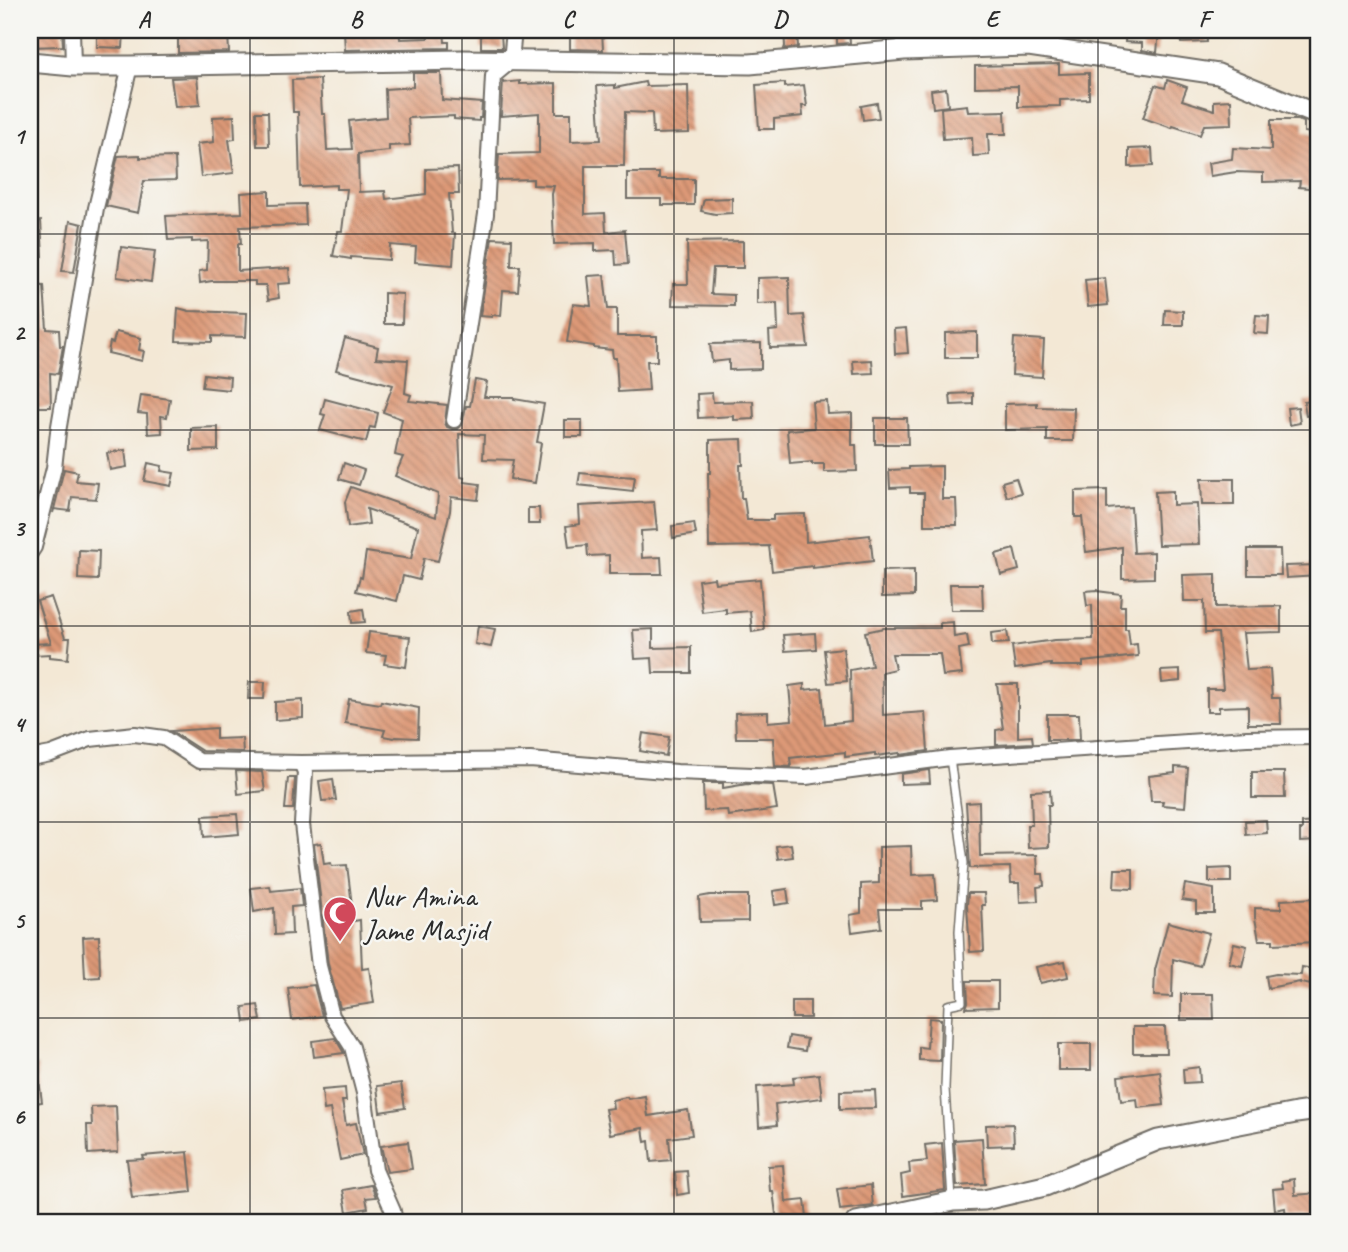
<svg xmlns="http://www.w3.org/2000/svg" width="1348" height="1252" font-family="Caveat,sans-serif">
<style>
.building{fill:url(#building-back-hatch)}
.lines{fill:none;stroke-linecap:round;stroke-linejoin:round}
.lane-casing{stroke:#716d66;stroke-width:10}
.street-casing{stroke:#716d66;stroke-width:18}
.secondary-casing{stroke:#716d66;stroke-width:23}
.lane{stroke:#fff;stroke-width:7}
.street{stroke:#fff;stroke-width:14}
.secondary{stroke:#fff;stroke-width:19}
.grid{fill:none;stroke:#2b2b2b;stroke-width:2;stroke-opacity:0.55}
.labels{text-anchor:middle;stroke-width:5;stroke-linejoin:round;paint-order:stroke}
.poi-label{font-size:30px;fill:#2b2b2b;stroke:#f6f6f2;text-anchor:start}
.neatline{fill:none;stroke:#2b2b2b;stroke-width:2.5}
.grid-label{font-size:23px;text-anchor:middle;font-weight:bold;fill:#2b2b2b}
</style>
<defs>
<pattern id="building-back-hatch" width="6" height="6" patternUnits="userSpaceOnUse" patternTransform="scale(1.75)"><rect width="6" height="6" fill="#d97"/><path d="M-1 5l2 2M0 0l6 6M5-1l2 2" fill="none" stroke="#b37d62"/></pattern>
</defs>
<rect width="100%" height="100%" fill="#f6f6f2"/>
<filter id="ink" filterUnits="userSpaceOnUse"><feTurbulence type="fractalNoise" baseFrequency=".0143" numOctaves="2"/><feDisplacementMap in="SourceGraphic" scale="14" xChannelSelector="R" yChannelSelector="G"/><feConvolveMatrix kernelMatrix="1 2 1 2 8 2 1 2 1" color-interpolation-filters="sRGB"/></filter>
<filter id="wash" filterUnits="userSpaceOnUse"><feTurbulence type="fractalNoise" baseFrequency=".00686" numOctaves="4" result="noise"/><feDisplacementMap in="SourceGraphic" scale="28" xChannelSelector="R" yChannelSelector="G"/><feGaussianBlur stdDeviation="1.57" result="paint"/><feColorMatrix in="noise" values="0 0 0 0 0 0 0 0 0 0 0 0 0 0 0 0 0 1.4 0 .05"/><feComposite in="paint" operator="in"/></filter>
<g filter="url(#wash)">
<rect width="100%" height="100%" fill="#f3e8d5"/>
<g id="blocks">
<g class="building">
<polygon points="30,30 62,30 63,46 30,47"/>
<polygon points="97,30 124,30 123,48 97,47"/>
<polygon points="367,30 399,30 400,39 428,38 428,30 444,30 445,42 449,42 449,48 345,50 344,31"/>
<polygon points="570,30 602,30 603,50 570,49"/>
<polygon points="784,30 797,30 798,47 784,49 785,46"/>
<polygon points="837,30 849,30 850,43 837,44"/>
<polygon points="895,30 933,30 933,37 896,38"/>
<polygon points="1126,30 1159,30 1157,53 1142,50 1142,43 1125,42"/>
<polygon points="1180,30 1206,30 1207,42 1181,43"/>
<polygon points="178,34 228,34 229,52 178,53"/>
<polygon points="501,34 502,48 481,48 481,35"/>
<polygon points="1059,64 1059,74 1089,73 1089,99 1060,100 1060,106 1018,107 1018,86 975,87 975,66"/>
<polygon points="413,73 441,73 442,100 482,103 481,118 479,118 479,121 454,119 454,116 408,118 410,145 389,146 389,151 358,154 359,192 385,191 386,199 426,194 426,169 458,168 459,194 449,194 452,233 455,233 453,265 415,262 416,247 390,245 389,260 351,257 351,259 333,256 338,231 342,231 347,189 336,189 336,185 300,187 298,112 293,112 292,80 320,79 322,114 325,114 327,150 352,149 349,121 386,117 385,89 413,87"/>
<polygon points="197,77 200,105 175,107 171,78"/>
<polygon points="503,80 503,83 520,81 520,84 556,83 556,113 571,113 571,141 601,140 597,86 615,85 615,88 645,82 646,86 688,85 689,133 653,134 652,113 625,112 624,166 585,166 585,214 605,213 606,232 625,230 628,264 616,265 615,250 595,251 595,243 554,244 552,194 554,186 533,185 533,179 497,180 499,154 539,153 539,113 501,116"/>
<polygon points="1167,80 1187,87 1182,100 1214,110 1214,101 1231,100 1232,124 1204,125 1200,135 1173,126 1172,128 1143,118 1155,85 1165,88"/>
<polygon points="785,83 785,87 804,85 807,106 802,106 803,116 774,119 774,129 759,129 756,85"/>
<polygon points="946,88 948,106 933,108 931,90"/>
<polygon points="877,103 879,118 863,120 861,106"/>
<polygon points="967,105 968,112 1005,111 1006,134 988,134 989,155 973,156 972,137 943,139 941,108"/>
<polygon points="256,112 268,112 269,146 257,146"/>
<polygon points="234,116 235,139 229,140 234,173 201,177 197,144 214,142 213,117"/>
<polygon points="1271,120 1297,120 1304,122 1304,132 1318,134 1318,189 1299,187 1300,181 1263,182 1263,173 1236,172 1210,176 1208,163 1232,159 1233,148 1271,150"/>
<polygon points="1152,148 1153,166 1129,167 1129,149"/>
<polygon points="140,155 140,158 175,157 176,180 144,181 138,213 106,206 118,156"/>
<polygon points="627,173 659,173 659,179 694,179 694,205 662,205 662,199 627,199"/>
<polygon points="269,191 269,205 305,204 306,225 240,227 241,244 238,244 238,271 289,268 290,283 277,284 279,298 268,300 266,285 255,285 255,281 212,281 200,283 199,271 207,270 208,241 192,242 192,239 168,240 166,216 242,213 241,193"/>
<polygon points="732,198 732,213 715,214 701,211 704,199"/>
<polygon points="41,221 43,256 30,257 30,222"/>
<polygon points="70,221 82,224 74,272 62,271"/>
<polygon points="492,238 512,239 511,266 520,266 518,291 503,290 501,316 492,315 492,317 480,316"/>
<polygon points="743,241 743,268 713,268 711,294 734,295 734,306 672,305 673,284 688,284 687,242"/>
<polygon points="121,247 155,251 151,282 117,277"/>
<polygon points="604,275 608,309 617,309 617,336 657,336 657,361 647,361 649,390 618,392 616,358 613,358 612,350 594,348 594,346 567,342 573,304 591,306 588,276"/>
<polygon points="789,277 790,316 804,315 808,347 770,348 769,331 778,330 777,303 757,304 757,278"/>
<polygon points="1105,278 1108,305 1088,307 1085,280"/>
<polygon points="33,285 44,286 47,329 59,330 60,346 63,346 58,374 50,373 51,407 30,407 30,303 32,303"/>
<polygon points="384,293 403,294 402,324 384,324"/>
<polygon points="178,308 189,311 247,313 246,337 212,336 212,342 176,341"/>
<polygon points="1165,310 1183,311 1183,325 1164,325"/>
<polygon points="1256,315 1269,316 1268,334 1254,333"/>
<polygon points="906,328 908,353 895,354 894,329"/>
<polygon points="116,332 141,338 139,350 144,351 142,361 108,353 110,342 113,343"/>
<polygon points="977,332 977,358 945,358 945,333"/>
<polygon points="345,338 378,347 376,358 408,360 405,393 411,395 409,401 447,405 445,423 447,427 452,429 458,429 462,425 466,406 470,406 475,380 487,382 484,397 514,397 514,399 544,404 537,442 541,443 535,483 510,479 513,460 483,459 484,435 459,434 461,477 465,478 464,482 480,484 478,500 451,497 450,511 438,561 424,558 419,580 403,576 397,601 356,591 360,577 362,578 366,552 411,559 418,527 367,509 369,524 348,527 345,502 351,487 436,517 438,494 395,476 403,457 395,455 402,419 383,412 393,385 336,370"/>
<polygon points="1014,338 1044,340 1042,377 1012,375"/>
<polygon points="761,343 761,369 729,370 729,360 712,362 710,344"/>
<polygon points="872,360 873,373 854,374 853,361"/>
<polygon points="204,374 230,377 229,390 202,387"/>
<polygon points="712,393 713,402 753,401 754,419 734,420 734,416 698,418 697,394"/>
<polygon points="973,393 973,404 951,405 950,394"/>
<polygon points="141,395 170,399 167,417 161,416 162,433 148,434 147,414 138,413"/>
<polygon points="325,399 378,413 375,428 370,427 366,442 320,430 325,415 321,414"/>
<polygon points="1318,400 1318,415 1306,416 1304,402"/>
<polygon points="827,401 828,414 852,413 852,445 856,445 857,471 824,472 824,464 812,464 812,462 790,464 787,430 814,428 812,402"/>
<polygon points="1037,403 1037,407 1074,408 1073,441 1047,441 1047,429 1005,430 1005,404"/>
<polygon points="1298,407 1300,423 1289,425 1287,408"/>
<polygon points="875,418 907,418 908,444 875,444"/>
<rect x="565" y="420" width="17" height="17"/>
<polygon points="218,427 218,450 191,451 191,428"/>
<polygon points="742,439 743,465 740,465 741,498 744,498 747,520 773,520 773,515 805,514 806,542 870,535 873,561 813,568 813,566 772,571 769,546 709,547 708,473 710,473 710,440"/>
<polygon points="125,450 127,467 110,470 107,453"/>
<polygon points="148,463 162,466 161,471 174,473 171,486 144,481"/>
<polygon points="344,463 364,470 359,485 339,479"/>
<polygon points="942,466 942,499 956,499 957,525 924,525 924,493 910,493 910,487 890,488 889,470 909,469 909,467"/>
<polygon points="64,469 78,472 76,481 98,483 96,499 72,497 70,511 54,509 53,513"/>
<polygon points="580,473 621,477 621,476 635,477 633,491 578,485"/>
<polygon points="1016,478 1021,493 1007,497 1002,482"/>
<polygon points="1201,479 1234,479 1234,505 1202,505"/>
<polygon points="1107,490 1107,509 1131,507 1134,553 1154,552 1154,578 1122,579 1122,547 1086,552 1082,517 1075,517 1075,491"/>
<polygon points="1173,491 1173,505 1197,504 1199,544 1158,545 1155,492"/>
<polygon points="654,502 657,530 641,531 642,558 661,557 662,574 609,574 609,555 588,556 587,545 569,547 566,526 580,524 579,506"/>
<polygon points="528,508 539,508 540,524 528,524"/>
<polygon points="694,523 696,534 673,538 672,526"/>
<polygon points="1014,549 1019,570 1001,575 996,554"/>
<polygon points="1248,549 1280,549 1281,575 1248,575"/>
<polygon points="79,550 99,551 98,580 78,579"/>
<polygon points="1318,565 1318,576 1286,578 1285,566"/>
<polygon points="914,570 914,596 882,597 882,571"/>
<polygon points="1216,574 1216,607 1281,606 1281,632 1243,633 1247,670 1270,669 1272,698 1280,698 1281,724 1248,724 1248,706 1219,707 1219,712 1207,712 1207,689 1223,689 1218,633 1205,633 1204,601 1184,601 1183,575"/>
<polygon points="714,578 715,583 760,579 764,630 752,632 750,611 726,613 726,609 702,612 698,580"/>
<polygon points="950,584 982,584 983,610 951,610"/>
<polygon points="1097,590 1097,591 1121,594 1120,606 1125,606 1125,629 1128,629 1130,645 1137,644 1138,656 1083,662 1083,666 1051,666 1051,664 1015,669 1012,646 1055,640 1093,639 1092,605 1087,606 1085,591"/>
<polygon points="51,597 65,638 70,638 68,659 50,657 50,654 32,655 31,644 51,643 37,601"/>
<polygon points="363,609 365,622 352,623 351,611"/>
<polygon points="953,622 954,637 967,635 969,647 959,649 962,674 943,676 940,654 892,654 895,669 882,672 883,715 925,712 928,751 900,755 900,753 875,756 875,753 845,757 845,752 790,758 791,767 775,766 773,738 736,738 735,713 768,712 768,722 792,720 789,686 804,684 804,690 822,688 825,724 851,721 850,670 872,666 865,632 884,628 940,628 940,623"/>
<polygon points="478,626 495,629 491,647 475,644"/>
<polygon points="653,629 653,648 691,647 691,673 653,673 652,658 635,659 633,630"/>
<polygon points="1007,631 1009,643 992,644 991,633"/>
<polygon points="369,632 410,637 406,667 384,664 386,655 366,653"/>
<polygon points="815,633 816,649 785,651 783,635"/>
<polygon points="843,648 847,681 828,683 824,650"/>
<polygon points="1180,670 1180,681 1162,683 1161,671"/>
<polygon points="249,682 265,682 264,699 248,699"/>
<polygon points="997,684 1018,684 1018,737 1032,736 1033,743 996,745 996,730 1003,729"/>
<polygon points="349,699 380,704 381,701 419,708 418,738 395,737 394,738 383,736 385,730 345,723"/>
<polygon points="303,700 303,718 275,720 275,702"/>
<polygon points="1047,714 1079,714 1080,740 1047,740"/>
<polygon points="216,728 216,739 242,738 243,752 202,751 171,731"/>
<polygon points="643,733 669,737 666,756 640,751"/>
<polygon points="1175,767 1188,768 1185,807 1162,805 1163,801 1151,801 1149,776 1175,773"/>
<polygon points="929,770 930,783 901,784 901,774"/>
<polygon points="236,771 262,772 265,791 238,794"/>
<polygon points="1252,772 1284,772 1285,798 1252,798"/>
<polygon points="288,778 295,778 293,809 285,809"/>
<polygon points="333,779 336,800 322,801 319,781"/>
<polygon points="703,783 723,783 723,788 747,784 773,785 777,809 728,816 727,810 704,811"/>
<polygon points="1050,790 1051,805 1048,805 1049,847 1028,848 1027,825 1032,825 1031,791"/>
<polygon points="979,802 980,856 1037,855 1038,874 1043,874 1044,886 1037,887 1038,901 1020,902 1019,883 1011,883 1010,867 970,868 966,803"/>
<polygon points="237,814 239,834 204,837 203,816"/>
<polygon points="1266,820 1267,833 1246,835 1245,821"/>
<polygon points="1318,822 1318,841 1300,842 1300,830 1302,830 1302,823"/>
<polygon points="321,843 324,864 331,863 332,866 347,865 354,921 360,920 362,969 369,968 374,1003 340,1008 328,964 314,844"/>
<polygon points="791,844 793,857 778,859 776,846"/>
<polygon points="911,846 912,875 935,874 937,900 922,901 922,909 879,909 881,928 852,932 850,915 861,913 861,884 879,883 879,847"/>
<polygon points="1231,868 1231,882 1209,882 1209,869"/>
<polygon points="1115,869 1133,869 1133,889 1114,888"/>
<polygon points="1185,884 1214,889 1214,913 1196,913 1196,902 1182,900"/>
<polygon points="270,886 271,891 300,888 302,906 291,907 292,934 275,935 274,908 254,912 251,888"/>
<polygon points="787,889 789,903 775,905 773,891"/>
<polygon points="968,893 984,893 985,905 982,905 984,951 970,952 967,906"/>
<polygon points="710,895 748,895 748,921 700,922 699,897"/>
<polygon points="1315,898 1317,942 1273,944 1273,940 1259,940 1255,918 1255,908 1281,909 1281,900"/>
<polygon points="1168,922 1209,933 1200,966 1173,959 1172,997 1154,996 1155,970"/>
<polygon points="99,936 100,977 85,978 83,937"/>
<polygon points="1234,943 1247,946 1242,966 1229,963"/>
<polygon points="1065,961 1068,977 1040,983 1036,967"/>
<polygon points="1302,967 1314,969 1312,985 1300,983 1300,982 1268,988 1266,976 1276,974 1301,975"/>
<polygon points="967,981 998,981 998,1007 966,1008 968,1002"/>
<polygon points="314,985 322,1016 292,1020 288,988"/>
<polygon points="1181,994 1213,994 1214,1020 1181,1020"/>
<rect x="792" y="1001" width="18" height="17"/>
<polygon points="258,1005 261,1020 245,1022 243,1007"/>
<polygon points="929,1018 941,1019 940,1061 919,1060 919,1047 927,1048"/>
<polygon points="1133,1027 1165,1027 1166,1053 1133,1053"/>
<polygon points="789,1036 807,1039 805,1051 787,1048"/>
<polygon points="335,1038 344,1053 314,1057 312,1041"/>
<rect x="1058" y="1044" width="33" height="26"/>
<polygon points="37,1065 42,1102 30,1104 30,1066"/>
<polygon points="1199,1067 1200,1082 1184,1083 1183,1069"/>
<polygon points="1160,1071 1164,1105 1138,1108 1137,1099 1121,1101 1118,1076"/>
<polygon points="819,1074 822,1098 775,1104 777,1125 759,1127 757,1087 794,1084 793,1077"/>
<polygon points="401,1083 405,1108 380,1112 377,1086"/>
<polygon points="345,1088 346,1101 342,1101 346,1125 356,1123 363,1155 340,1160 330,1109 324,1110 322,1090"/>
<polygon points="875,1090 876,1108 840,1109 840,1091"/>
<polygon points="645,1096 648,1116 688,1110 692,1135 669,1138 671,1160 651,1162 649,1141 645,1142 643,1128 610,1134 605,1109 613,1108 612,1100 627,1097 628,1099"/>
<polygon points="116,1106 118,1152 88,1154 87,1125 92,1125 91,1107"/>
<polygon points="1013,1124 1014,1145 987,1146 986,1125"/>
<polygon points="982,1138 985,1184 957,1186 954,1140"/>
<polygon points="408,1142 412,1169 387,1172 381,1146"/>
<polygon points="942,1143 945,1190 903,1196 901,1175 910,1173 909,1163 927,1161 925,1145"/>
<polygon points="188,1152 192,1192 132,1198 127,1160 144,1159 143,1156"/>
<polygon points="783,1165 786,1202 805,1200 807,1218 794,1219 795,1222 777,1222 773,1191 770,1191 768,1166"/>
<polygon points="687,1171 689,1193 677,1195 675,1172"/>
<polygon points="1294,1179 1295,1195 1318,1193 1318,1216 1286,1218 1285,1208 1275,1210 1273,1189 1283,1188 1282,1181"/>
<polygon points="371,1185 376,1197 366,1198 368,1208 347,1212 343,1190"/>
<polygon points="871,1185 873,1206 840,1210 837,1189"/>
</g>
</g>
</g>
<g filter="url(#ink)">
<use href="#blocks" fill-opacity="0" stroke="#716d66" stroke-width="2"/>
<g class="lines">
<g class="lane-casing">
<polyline id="lane" points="950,758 964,863 959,931 962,1002 948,1005 945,1088 952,1199"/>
</g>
<g class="street-casing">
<g id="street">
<polyline points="72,30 73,66"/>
<polyline points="454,420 486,214 493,76 511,61 514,30"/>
<polyline points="30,553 34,547 54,468 58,432 96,208 130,66"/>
<polyline points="30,758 51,754 90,739 135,734 164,738 199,761 301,763 530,760 677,772 806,777 950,758 1247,738 1318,737"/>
<polyline points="301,763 305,772 302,824 319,966 332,1016 352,1047 364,1093 375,1170 393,1211 395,1222"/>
</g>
</g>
<g class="secondary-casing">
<g id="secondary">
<polyline points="30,62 73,66 130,66 463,60 750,64 904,50 1029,46 1218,74 1318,115"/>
<polyline points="856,1222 953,1201 984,1200 1045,1186 1158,1140 1296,1113 1318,1110"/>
</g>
</g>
<use href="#lane" class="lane"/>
<use href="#street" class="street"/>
<use href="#secondary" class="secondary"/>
</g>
</g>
<path class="grid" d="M 250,30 L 250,1222M 462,30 L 462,1222M 674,30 L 674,1222M 886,30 L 886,1222M 1098,30 L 1098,1222M 30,234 L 1318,234M 30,430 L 1318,430M 30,626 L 1318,626M 30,822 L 1318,822M 30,1018 L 1318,1018"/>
<defs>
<g id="mosque-pin" transform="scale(1.75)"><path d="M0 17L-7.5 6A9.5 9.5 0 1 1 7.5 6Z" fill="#d1495b" stroke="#f6f6f2"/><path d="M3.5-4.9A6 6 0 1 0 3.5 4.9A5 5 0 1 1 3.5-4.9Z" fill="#fff"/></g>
</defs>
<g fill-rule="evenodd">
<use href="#mosque-pin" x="340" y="913"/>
</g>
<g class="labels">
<g class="poi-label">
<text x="364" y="906">Nur Amina<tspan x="364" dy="34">Jame Masjid</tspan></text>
</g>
</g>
<rect width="1348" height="1252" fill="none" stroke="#f6f6f2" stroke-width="77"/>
<rect x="38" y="38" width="1272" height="1176" class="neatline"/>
<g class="grid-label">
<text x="144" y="27">A</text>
<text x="356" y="27">B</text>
<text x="568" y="27">C</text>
<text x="780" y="27">D</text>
<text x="992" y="27">E</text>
<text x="1204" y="27">F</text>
<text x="19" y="144">1</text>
<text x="19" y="340">2</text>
<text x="19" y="536">3</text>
<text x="19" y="732">4</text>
<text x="19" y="928">5</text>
<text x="19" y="1124">6</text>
</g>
</svg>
